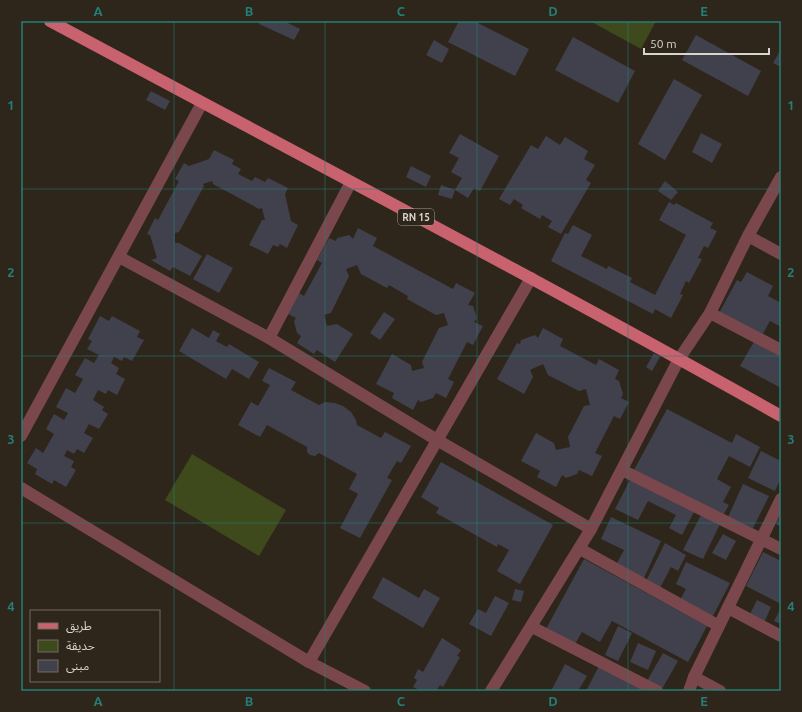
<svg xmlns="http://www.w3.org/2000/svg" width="802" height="712" font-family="Ubuntu,'Noto Sans Arabic',sans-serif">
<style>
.green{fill:#3e4a1b}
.building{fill:#41414e}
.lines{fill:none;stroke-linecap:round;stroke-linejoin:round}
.street{stroke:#7a474c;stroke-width:12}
.primary{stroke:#c9626f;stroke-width:12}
.grid{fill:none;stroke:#237f78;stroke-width:1;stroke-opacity:0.55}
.labels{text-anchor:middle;stroke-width:3;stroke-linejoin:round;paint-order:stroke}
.shield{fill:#2e251b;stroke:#a6a098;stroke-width:1}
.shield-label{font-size:10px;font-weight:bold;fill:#d9d4cd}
.neatline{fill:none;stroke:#237f78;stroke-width:1.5}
.grid-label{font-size:13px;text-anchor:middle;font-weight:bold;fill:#237f78}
</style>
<rect width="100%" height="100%" fill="#2e251b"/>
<g class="green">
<polygon points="590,21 656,21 641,49"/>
<polygon points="192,454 286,510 259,556 165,500"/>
</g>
<g class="building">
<polygon points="260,21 284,21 300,29 294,40 259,24"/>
<polygon points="459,21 474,21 529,49 515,76 448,42"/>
<polygon points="696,35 761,71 748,96 682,60"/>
<polygon points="573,37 635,71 618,103 555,70"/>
<polygon points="434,40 449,49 442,63 426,55"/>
<polygon points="780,51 781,51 781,67 773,63"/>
<polygon points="674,79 702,95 665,160 638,144"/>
<polygon points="151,91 170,101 165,110 146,100"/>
<polygon points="701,133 722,144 712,163 692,152"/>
<polygon points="460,134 499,156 480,191 474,188 468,198 455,190 452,199 438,195 441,185 455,190 462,178 451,172 459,158 449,153"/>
<polygon points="546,136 560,145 565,137 588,151 584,159 595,165 586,180 591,183 561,234 548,227 552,221 542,215 540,219 521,208 523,205 514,199 510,205 499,199 531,145 538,149"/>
<polygon points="214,150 234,160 232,164 241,169 238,174 252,181 255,177 265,182 268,178 288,188 285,194 291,221 298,225 287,248 280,244 278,247 273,245 268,254 249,245 262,220 265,220 262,208 259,209 213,184 212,181 203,184 204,186 179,232 175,233 175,243 179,243 202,256 190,276 173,267 170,271 151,260 157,258 150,235 147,234 155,218 158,220 179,181 175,179 184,163 189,166 209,159"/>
<polygon points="411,166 431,176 426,187 406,177"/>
<polygon points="665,181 678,192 671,200 658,191"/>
<polygon points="669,202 674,205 676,203 713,223 710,228 717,231 708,248 704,246 698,258 702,259 689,283 686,281 680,294 683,295 671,318 655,309 653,314 551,261 565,233 568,234 573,225 592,235 581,256 607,269 608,266 632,278 630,282 655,295 686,235 659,220"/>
<polygon points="358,228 377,238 373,246 453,289 456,283 475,293 468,305 473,306 477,318 474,322 483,326 473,345 467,342 448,379 454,382 446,398 436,393 433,398 421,402 418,400 413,410 392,398 394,393 376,384 392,354 411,365 412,371 424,368 422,362 439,328 448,325 444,313 436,315 407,299 408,296 389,285 387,288 361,274 357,265 346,269 349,276 331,313 324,315 327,326 337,324 353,334 335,362 317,350 314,354 297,343 301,336 297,333 294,321 296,318 288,314 299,293 304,296 322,263 317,260 329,238 336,241 337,238 349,235 353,239"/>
<polygon points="207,254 233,268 219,293 193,279"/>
<polygon points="747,272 773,286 768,296 781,303 781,327 770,321 761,337 718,315 737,280 741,282"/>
<polygon points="384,312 395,319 380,340 370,333"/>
<polygon points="100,316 109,321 112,316 140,331 137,337 144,340 132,361 124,357 122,361 114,357 111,363 119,368 116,374 125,379 117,395 108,390 106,394 98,390 93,400 104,407 102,410 108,414 99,429 89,424 84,433 93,438 84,453 77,449 74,454 67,450 64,456 74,461 71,467 76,470 66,487 54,480 52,484 35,474 37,469 27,463 36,448 43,453 54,434 46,429 54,414 64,420 68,413 56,407 66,388 75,393 83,379 75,375 85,358 94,363 99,355 87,349 92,341 88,339"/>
<polygon points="192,328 209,338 213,330 220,334 216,341 227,347 229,344 259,362 249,379 232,369 226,379 179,351"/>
<polygon points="543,328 563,339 560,346 596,365 599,359 619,370 615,379 619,381 623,394 621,398 629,402 620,419 614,416 595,453 602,456 592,476 579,470 577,474 566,478 562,475 556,487 537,477 540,471 521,461 536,433 554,443 556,450 570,447 568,437 584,406 590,405 586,389 579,391 548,375 543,364 530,370 533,377 524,394 497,379 517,343 520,344 521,340 535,335 538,338"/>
<polygon points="755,340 781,355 781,388 740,366"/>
<polygon points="654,353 660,357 652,371 646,367"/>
<polygon points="269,368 296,382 291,390 319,405 325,402 335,403 343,406 351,412 356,420 357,425 381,438 385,432 411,446 401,463 397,461 387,478 392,480 360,538 340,528 358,494 349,489 357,474 319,453 315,456 310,455 307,452 307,447 267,425 260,437 238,425 251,402 258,406 270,385 262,381"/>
<polygon points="667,409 732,443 736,434 760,447 750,467 729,456 717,479 731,487 723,502 729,505 722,517 634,470"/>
<polygon points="761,451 781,461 781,478 775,491 748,478"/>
<polygon points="441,462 553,525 520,584 497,571 509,550 498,544 497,547 436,513 439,508 421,497"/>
<polygon points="630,480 694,512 682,535 669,528 676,515 648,501 638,520 615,509"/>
<polygon points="743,484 769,496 753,528 728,517"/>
<polygon points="781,514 781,527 776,524"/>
<polygon points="701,515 720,524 703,559 683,550"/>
<polygon points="611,517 661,541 644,578 616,565 624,550 601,539"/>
<polygon points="723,534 736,541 726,560 712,553"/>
<polygon points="665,543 686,555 678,571 671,567 660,588 646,581"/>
<polygon points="763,552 781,561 781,604 746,586"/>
<polygon points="584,559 707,626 688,662 612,621 600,642 582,632 575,644 546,629"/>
<polygon points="686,562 730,583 713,616 680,600 686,589 676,584"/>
<polygon points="383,577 419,598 424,589 440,598 423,628 372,598"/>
<polygon points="515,589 524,591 521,602 512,600"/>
<polygon points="495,596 509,603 491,636 469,624 478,609 486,613"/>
<polygon points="757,600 771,607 764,623 749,616"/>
<polygon points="781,608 781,624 774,621"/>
<polygon points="618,626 632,633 618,661 605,655"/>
<polygon points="442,638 461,650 457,656 460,657 443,687 440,685 436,691 421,691 413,687 417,680 414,678 418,669 423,672"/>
<polygon points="638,643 656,651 648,670 630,662"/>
<polygon points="663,653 678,661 662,689 647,681"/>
<polygon points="565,664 587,676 578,691 551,691"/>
<polygon points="599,666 644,690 643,691 586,691"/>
</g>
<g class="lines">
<g class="street">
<polyline points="351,182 269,338 437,440 591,529"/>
<polyline points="748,236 781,254"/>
<polyline points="119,257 269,338"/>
<polyline points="710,313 781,350"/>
<polyline points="21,436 202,103"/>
<polyline points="622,470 781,549"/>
<polyline points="21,488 309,662 365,691"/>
<polyline points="580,549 719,626"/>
<polyline points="728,608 781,636"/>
<polyline points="532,627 657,691"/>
<polyline points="309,662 531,278"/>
<polyline points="694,677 720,691"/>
<polyline points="491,691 591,529 679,359 710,313 748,236 781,177"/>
<polyline points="689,691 694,677 781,499"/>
</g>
<path class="primary" d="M 50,21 C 294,152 539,280 781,416"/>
</g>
<path class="grid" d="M 174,21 L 174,691M 325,21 L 325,691M 477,21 L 477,691M 628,21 L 628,691M 21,189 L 781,189M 21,356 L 781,356M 21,523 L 781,523"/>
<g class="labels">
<rect class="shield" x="398" y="209" width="36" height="16" rx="3"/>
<g class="shield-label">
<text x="416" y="221">RN 15</text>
</g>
</g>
<rect width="802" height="712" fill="none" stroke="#2e251b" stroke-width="44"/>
<rect x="30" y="610" width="130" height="72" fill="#2e251b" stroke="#726b62"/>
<rect x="38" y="623" width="20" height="6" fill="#c9626f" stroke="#726b62"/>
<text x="66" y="630" font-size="12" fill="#d9d4cd">طريق</text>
<rect x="38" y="640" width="20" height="12" fill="#3e4a1b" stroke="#726b62"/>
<text x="66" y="650" font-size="12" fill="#d9d4cd">حديقة</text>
<rect x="38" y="660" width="20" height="12" fill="#41414e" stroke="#726b62"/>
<text x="66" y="670" font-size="12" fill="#d9d4cd">مبنى</text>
<path d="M644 48v6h125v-6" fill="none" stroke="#d9d4cd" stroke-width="2"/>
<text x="650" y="48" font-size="12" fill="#d9d4cd" stroke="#2e251b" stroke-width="3" paint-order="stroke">50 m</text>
<rect x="22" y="22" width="758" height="668" class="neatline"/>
<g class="grid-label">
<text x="98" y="16">A</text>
<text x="249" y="16">B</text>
<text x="401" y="16">C</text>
<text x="553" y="16">D</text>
<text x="704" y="16">E</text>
<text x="11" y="110">1</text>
<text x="791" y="110">1</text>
<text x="11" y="277">2</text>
<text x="791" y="277">2</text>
<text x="11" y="444">3</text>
<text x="791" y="444">3</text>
<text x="11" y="611">4</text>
<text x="791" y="611">4</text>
<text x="98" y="706">A</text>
<text x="249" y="706">B</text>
<text x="401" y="706">C</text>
<text x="553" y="706">D</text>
<text x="704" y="706">E</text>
</g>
</svg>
